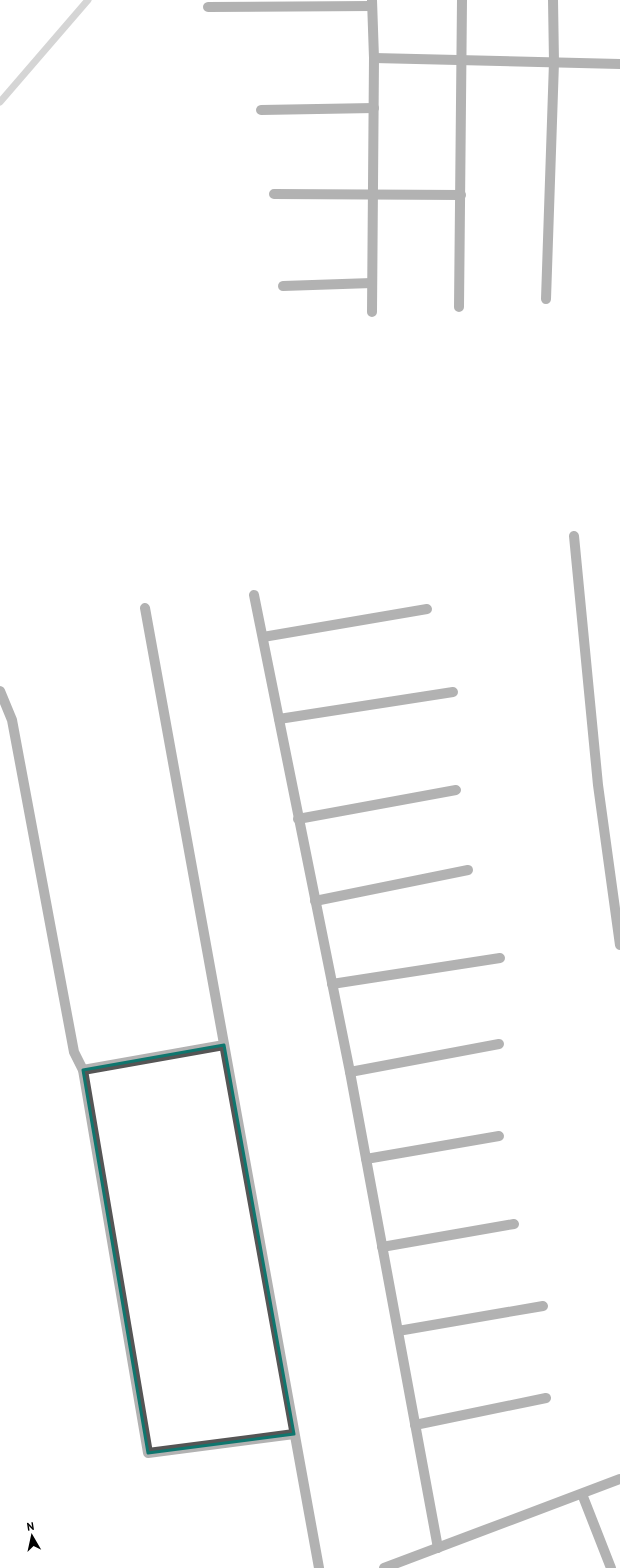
<svg xmlns="http://www.w3.org/2000/svg" width="620" height="1568" font-family="'PT Sans',sans-serif">
<style>
.lines{fill:none;stroke-linecap:round;stroke-linejoin:round}
.stream{stroke:#a3a3a3;stroke-width:7}
.minor{stroke:#555;stroke-width:10}
.marked{fill:none;stroke:#0f766e;stroke-width:3;stroke-linejoin:round}
</style>
<rect width="100%" height="100%" fill="#fff"/>
<g class="lines">
<polyline class="stream" points="0,102 88,0"/>
<g class="minor">
<polyline points="372,0 374,58 372,312"/>
<polyline points="208,7 372,6"/>
<polyline points="374,58 620,64"/>
<polyline points="261,110 374,108"/>
<polyline points="274,194 461,195"/>
<polyline points="283,286 372,283"/>
<polyline points="546,299 554,62 553,0"/>
<polyline points="459,307 462,0"/>
<polyline points="574,536 598,785 620,945"/>
<polyline points="254,595 350,1072 438,1548"/>
<polyline points="145,608 319,1568"/>
<polyline points="263,637 427,609"/>
<polyline points="0,691 12,720 74,1052 83,1070 148,1453 294,1434"/>
<polyline points="279,719 453,692"/>
<polyline points="298,819 456,790"/>
<polyline points="315,901 468,870"/>
<polyline points="332,984 500,958"/>
<polyline points="83,1070 224,1045"/>
<polyline points="350,1072 499,1044"/>
<polyline points="366,1159 499,1136"/>
<polyline points="382,1247 514,1224"/>
<polyline points="398,1331 543,1306"/>
<polyline points="415,1425 546,1398"/>
<polyline points="582,1494 611,1568"/>
<polyline points="384,1568 620,1479"/>
</g>
</g>
<path d="M0 0H620V1568H0ZM 224,1045 L 294,1434 L 148,1453 L 83,1070 Z" fill="#fff" fill-opacity=".55" fill-rule="evenodd"/>
<path class="marked" d="M 224,1045 L 294,1434 L 148,1453 L 83,1070 Z"/>
<g transform="translate(32 1536) rotate(351)" stroke="#ffffff" stroke-width="3" paint-order="stroke">
<path d="M0-3L7 15L0 10L-7 15Z" fill="#000000"/>
<text y="-6" font-size="11" font-weight="bold" text-anchor="middle" fill="#000000">N</text>
</g>
</svg>
